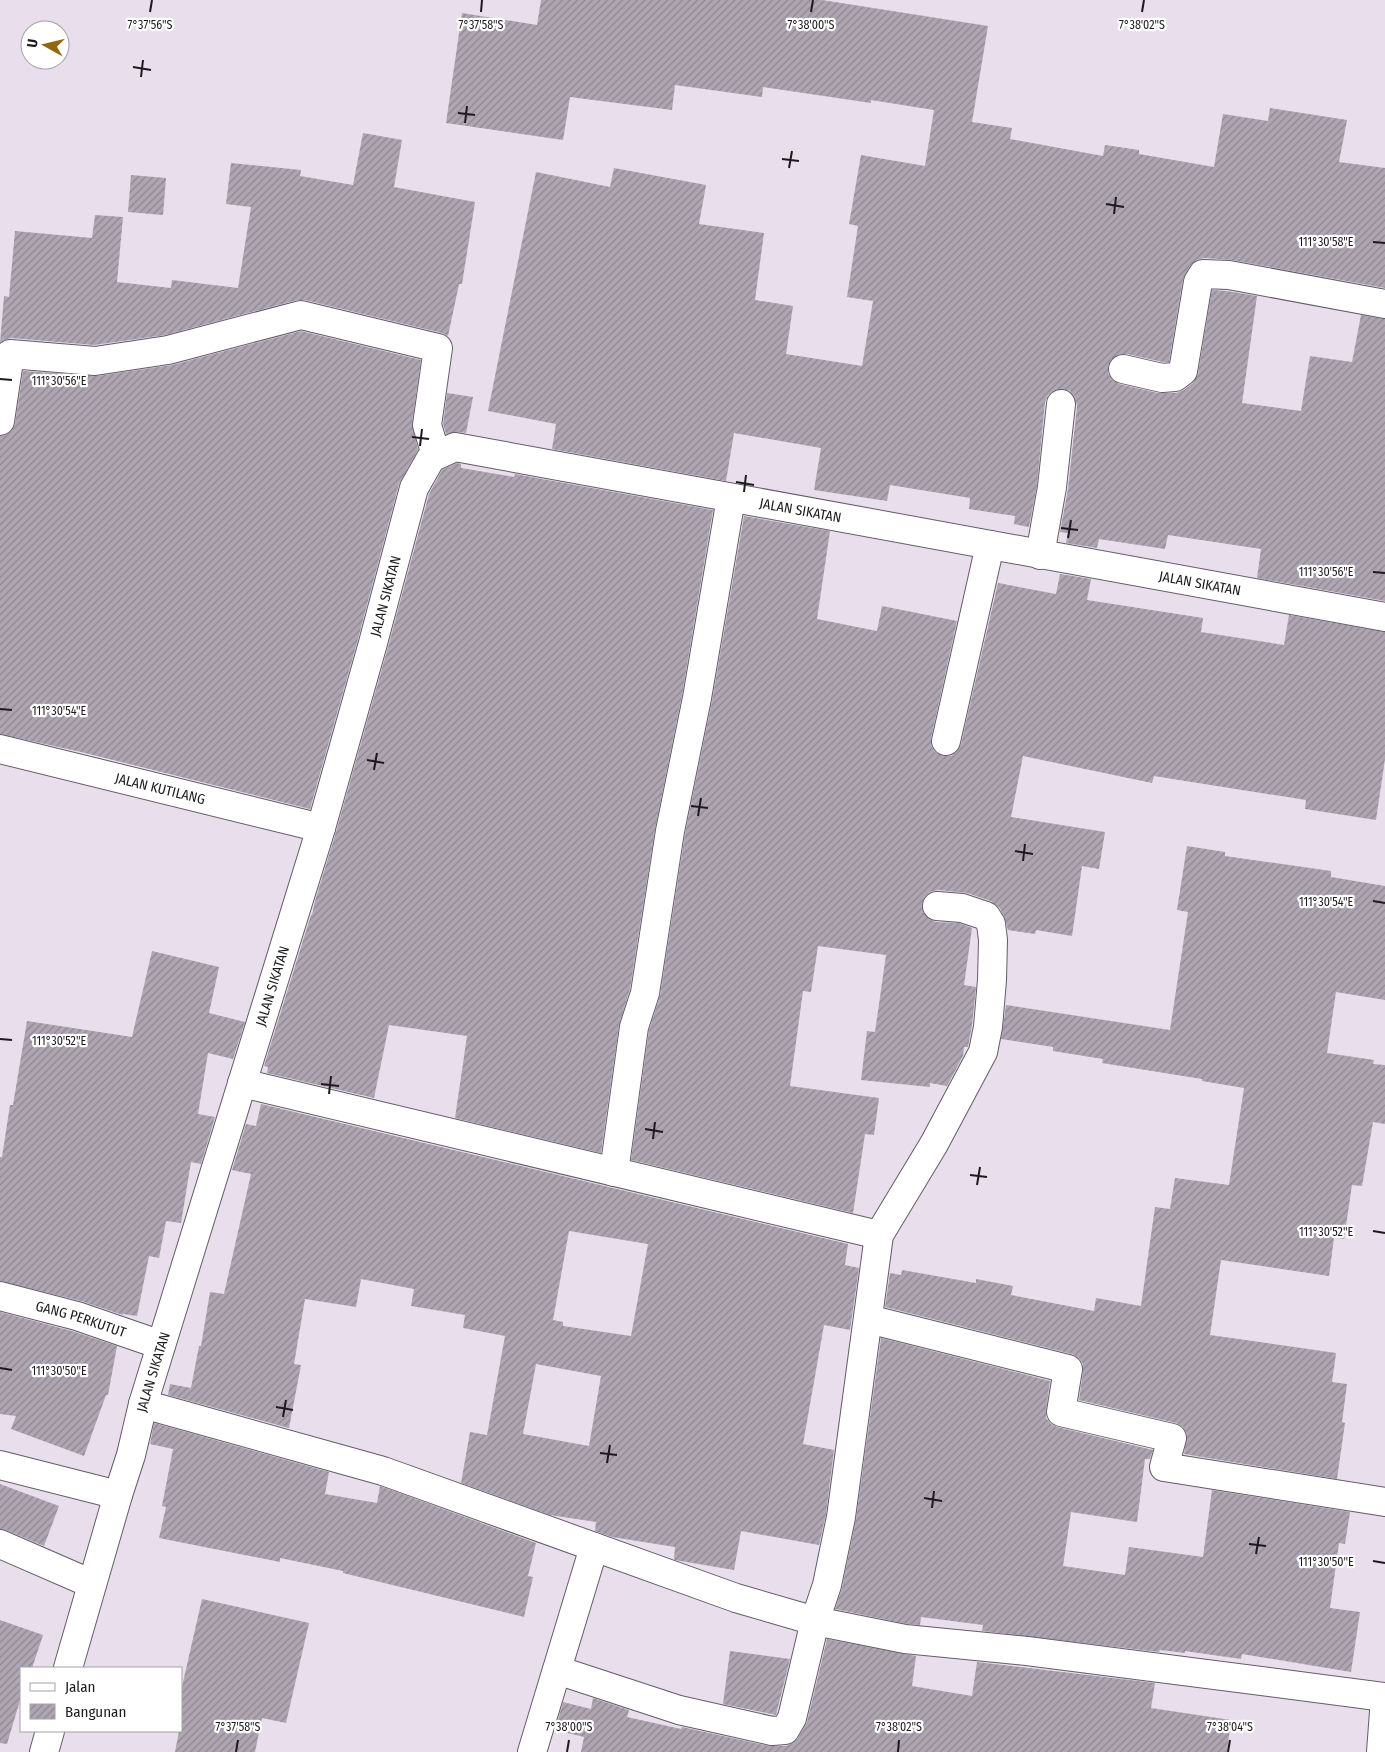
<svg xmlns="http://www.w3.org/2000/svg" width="1385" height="1752" font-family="'Fira Sans Condensed',sans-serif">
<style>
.building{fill:url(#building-hatch);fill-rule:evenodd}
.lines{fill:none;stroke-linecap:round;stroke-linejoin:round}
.street-casing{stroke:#645c67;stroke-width:30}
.secondary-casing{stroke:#645c67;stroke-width:30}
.street{stroke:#fff;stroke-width:28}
.secondary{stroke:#fff;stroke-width:28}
.ticks{fill:none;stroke:#1d191e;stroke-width:2}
.labels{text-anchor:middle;stroke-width:4.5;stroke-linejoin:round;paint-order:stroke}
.street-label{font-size:14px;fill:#1d191e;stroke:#fff}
.ticks-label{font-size:12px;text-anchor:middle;fill:#1d191e;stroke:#fff;stroke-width:4.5;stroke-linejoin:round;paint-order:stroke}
</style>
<defs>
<pattern id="building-hatch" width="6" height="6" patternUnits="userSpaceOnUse" patternTransform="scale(1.25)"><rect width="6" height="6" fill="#afa6b3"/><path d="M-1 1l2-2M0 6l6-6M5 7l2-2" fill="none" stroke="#8e8691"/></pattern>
</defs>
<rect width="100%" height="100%" fill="#e8deec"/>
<g class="building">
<polygon points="541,0 822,0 988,26 972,122 1012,128 1010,139 1103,156 1105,145 1139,150 1139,154 1214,167 1223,114 1268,121 1270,108 1347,120 1339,162 1385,168 1385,288 1232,260 1204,258 1196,260 1190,266 1183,279 1169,362 1163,362 1127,354 1119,354 1111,359 1108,366 1108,373 1112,380 1119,384 1158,393 1176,393 1184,390 1193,383 1198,374 1212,290 1227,291 1257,296 1242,403 1301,411 1310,356 1352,362 1361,315 1385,319 1385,601 1257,578 1261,549 1168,535 1165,549 1099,539 1097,548 1066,543 1068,533 1060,532 1068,489 1077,406 1075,397 1070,391 1063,389 1054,390 1048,395 1045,402 1037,485 1029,527 1014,524 1015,516 969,509 970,498 890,485 887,501 814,490 821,448 734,433 726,481 552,449 556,424 488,411 536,172 610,187 614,168 706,185 699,224 764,233 755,300 793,306 786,354 862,366 873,301 847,297 858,226 849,224 861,155 925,166 934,110 871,100 871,103 763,87 762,97 675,85 672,110 570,97 563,140 446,123 462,13 537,25"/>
<polygon points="363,133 402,140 394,187 475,202 462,284 459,284 448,336 442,333 305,300 297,300 165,335 94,345 11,338 4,340 0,343 4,296 9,297 15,231 92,238 95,215 123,217 117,282 171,288 172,280 238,288 251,207 226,204 231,163 301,170 300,176 353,185"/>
<polygon points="131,175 166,178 163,215 128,212"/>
<polygon points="301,331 421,360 412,423 418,450 399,484 358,639 310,809 81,752 0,734 0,436 6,435 12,431 15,424 23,371 97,376 172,365"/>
<polygon points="447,393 473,397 466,433 457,432 446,434 443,424"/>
<polygon points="457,463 461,464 461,468 514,477 515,474 713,510 682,695 655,829 630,989 619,1025 601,1153 455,1118 467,1036 389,1025 374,1098 267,1073 268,1067 264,1066 311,915 312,915 315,901 336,832 388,647 429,494 442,470"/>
<polygon points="744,516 830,531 817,619 877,631 882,606 957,621 931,738 931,745 935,752 943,756 951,756 957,752 961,744 998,583 1056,594 1060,574 1091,579 1087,600 1203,618 1201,632 1284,645 1289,615 1385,632 1385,759 1376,820 1305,809 1306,800 1154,776 1152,783 1023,756 1011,817 1105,832 1099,869 1082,866 1072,936 1036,930 1035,934 1008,930 1004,916 999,907 991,901 967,893 938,890 930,892 924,897 922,904 923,912 929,919 936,922 959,923 972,928 964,985 976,987 972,1025 968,1047 964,1047 963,1056 947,1086 930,1083 930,1087 861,1080 867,1031 875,1032 886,955 818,946 811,992 803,991 790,1086 879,1098 874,1135 865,1134 853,1213 631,1160 649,1030 660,996 685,834 712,701"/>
<polygon points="1187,846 1225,852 1225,856 1331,871 1331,877 1385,886 1385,1000 1336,992 1327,1053 1374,1060 1373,1064 1385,1065 1385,1124 1373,1122 1362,1186 1352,1185 1344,1239 1334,1238 1329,1276 1221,1260 1210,1335 1336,1353 1332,1382 1347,1384 1342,1422 1345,1423 1337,1479 1184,1454 1187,1434 1183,1427 1176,1423 1079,1400 1083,1372 1083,1364 1079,1358 1072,1354 885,1307 890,1273 901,1275 902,1270 976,1283 976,1279 1013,1286 1011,1295 1094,1311 1096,1298 1141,1306 1155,1207 1170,1209 1175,1178 1229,1185 1244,1088 1202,1081 1202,1079 1102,1063 1103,1059 1053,1051 1053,1047 1001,1039 1006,1005 1170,1030 1188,912 1177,910"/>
<polygon points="152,951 219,967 209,1013 245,1022 233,1059 208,1053 198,1114 215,1117 201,1164 191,1162 181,1223 166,1221 159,1258 149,1256 137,1316 123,1314 123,1315 81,1301 0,1281 0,1157 2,1157 10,1105 13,1105 27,1021 132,1037"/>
<path d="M 261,1104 L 848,1244 L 845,1265 L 859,1268 L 850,1330 L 824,1325 L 803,1444 L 834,1450 L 826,1514 L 819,1545 L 741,1531 L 734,1570 L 675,1560 L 674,1559 L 675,1547 L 612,1537 L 595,1531 L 596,1522 L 550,1515 L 461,1483 L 470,1432 L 487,1435 L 505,1336 L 463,1328 L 465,1315 L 411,1306 L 414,1289 L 361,1279 L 356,1307 L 305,1299 L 294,1364 L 301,1365 L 289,1428 L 168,1395 L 170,1384 L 191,1388 L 199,1346 L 201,1346 L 210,1292 L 224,1294 L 251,1174 L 232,1170 L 246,1124 L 256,1126 ZM 569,1231 L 648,1244 L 631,1336 L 563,1326 L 563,1322 L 553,1320 ZM 536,1364 L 601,1376 L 589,1446 L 523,1434 Z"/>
<polygon points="0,1312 72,1331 117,1346 108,1395 106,1395 84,1456 11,1429 16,1416 0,1414"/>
<polygon points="881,1338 1050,1381 1046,1410 1046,1418 1051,1424 1057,1427 1153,1450 1150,1459 1145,1459 1137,1522 1071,1512 1063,1566 1125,1575 1129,1547 1203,1557 1212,1490 1350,1512 1345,1544 1339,1543 1330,1608 1360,1612 1351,1672 1242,1654 1241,1659 1185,1651 1185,1653 1160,1650 1159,1652 982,1631 983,1625 921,1617 920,1625 907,1624 835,1609 842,1588 856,1519"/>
<polygon points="154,1423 329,1472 325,1494 377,1503 380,1486 536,1543 528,1576 533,1577 524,1617 343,1573 343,1571 280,1558 280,1562 159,1538 166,1507 162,1506 173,1449 150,1444"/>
<polygon points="0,1484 59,1506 44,1546 6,1530 0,1529"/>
<polygon points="202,1599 309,1623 286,1723 262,1718 255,1752 175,1752 179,1731 181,1731 181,1691"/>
<polygon points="0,1620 43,1635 32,1668 21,1668 21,1697 7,1744 0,1743"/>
<polygon points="827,1639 916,1656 912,1686 972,1696 977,1662 1155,1683 1151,1708 1231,1720 1227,1752 581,1752 584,1737 555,1730 563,1702 591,1709 593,1698 629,1710 627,1717 681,1729 682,1727 769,1746 786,1746 793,1743 798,1738 807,1722"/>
<polygon points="730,1651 790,1659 776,1715 723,1704"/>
</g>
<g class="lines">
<g class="street-casing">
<g id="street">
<polyline points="1123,369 1162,378 1175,377 1183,371 1198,282 1203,274 1229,275 1385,304"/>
<polyline points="0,421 10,354 95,361 168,350 301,315 438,348 427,425 436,455"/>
<polyline points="1040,555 1052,487 1061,404"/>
<polyline points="946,741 990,545"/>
<path id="s1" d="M 0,749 L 321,828"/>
<polyline points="242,1083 879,1235"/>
<polyline points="614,1172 634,1027 645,993 670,831 697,698 731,498"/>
<path id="s2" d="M 0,1296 L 77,1316 L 161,1345"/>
<polyline points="868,1319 1068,1369 1061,1412 1172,1438 1164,1467 1385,1502"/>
<polyline points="143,1404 383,1471 736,1598 815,1621 905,1639 1027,1651 1385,1697"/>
<polyline points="0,1465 118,1495"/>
<polyline points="0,1544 92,1584"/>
<polyline points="557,1670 679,1710 772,1731 785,1730 792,1718 815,1621 827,1585 841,1517 879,1235 934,1144 983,1052 988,1027 992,980 993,940 991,924 986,916 962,908 937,906"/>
<polyline points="532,1752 594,1547"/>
</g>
</g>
<g class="secondary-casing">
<g id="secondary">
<path id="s3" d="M 68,1668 L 118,1495 L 131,1455 L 143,1404 L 321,828 L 373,643 L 414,488 L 431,458 L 455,447 L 1385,617"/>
<polyline points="44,1752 50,1731"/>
<polyline points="1381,1752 1385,1698"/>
</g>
</g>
<use href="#street" class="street"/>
<use href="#secondary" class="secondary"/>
</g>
<path class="ticks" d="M 150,12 L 152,0M 481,12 L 482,0M 811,12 L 813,0M 1142,12 L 1144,0M 133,67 L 151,70M 141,77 L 143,60M 458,113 L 475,115M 465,123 L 467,106M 782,159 L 799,161M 789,168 L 792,151M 1106,204 L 1124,207M 1114,214 L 1116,197M 1373,242 L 1385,243M 0,379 L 12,380M 412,437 L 429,439M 420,446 L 422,429M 736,482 L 754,485M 744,492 L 746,475M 1061,528 L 1078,530M 1068,538 L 1071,520M 1373,572 L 1385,573M 0,709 L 12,710M 367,760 L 384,763M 374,770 L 377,753M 691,806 L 708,808M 698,816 L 701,798M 1015,851 L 1033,854M 1023,861 L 1025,844M 1373,901 L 1385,903M 0,1039 L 12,1040M 321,1084 L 339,1086M 329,1094 L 331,1076M 645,1129 L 663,1132M 653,1139 L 655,1122M 970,1175 L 987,1177M 977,1185 L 980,1167M 1373,1231 L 1385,1233M 0,1368 L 12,1370M 276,1407 L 293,1410M 283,1417 L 286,1400M 600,1453 L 617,1455M 607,1463 L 610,1445M 924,1498 L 942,1501M 932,1508 L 934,1491M 1249,1544 L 1266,1546M 1256,1554 L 1259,1537M 1373,1561 L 1385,1563M 236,1752 L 238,1740M 567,1752 L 569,1740M 898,1752 L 899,1740M 1228,1752 L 1230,1740"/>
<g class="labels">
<g class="street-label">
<text dy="5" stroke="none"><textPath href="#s3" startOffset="1642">JALAN SIKATAN</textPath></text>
<text dy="5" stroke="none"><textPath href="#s3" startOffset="2048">JALAN SIKATAN</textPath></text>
<text dy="5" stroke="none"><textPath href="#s3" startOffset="1118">JALAN SIKATAN</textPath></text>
<text dy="5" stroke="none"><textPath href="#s1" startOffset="165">JALAN KUTILANG</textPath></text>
<text dy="5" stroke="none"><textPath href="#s3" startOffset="712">JALAN SIKATAN</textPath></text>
<text dy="5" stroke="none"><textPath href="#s2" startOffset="84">GANG PERKUTUT</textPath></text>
<text dy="5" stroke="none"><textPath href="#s3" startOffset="308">JALAN SIKATAN</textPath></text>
</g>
</g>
<g class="ticks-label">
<text x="150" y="29">7°37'56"S</text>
<text x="481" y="29">7°37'58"S</text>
<text x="811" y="29">7°38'00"S</text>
<text x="1142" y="29">7°38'02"S</text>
<text x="1326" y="246">111°30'58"E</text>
<text x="59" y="385">111°30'56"E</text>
<text x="1326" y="576">111°30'56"E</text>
<text x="59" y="715">111°30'54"E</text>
<text x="1326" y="906">111°30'54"E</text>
<text x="59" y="1045">111°30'52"E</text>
<text x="1326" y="1236">111°30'52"E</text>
<text x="59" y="1375">111°30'50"E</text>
<text x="1326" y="1566">111°30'50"E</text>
<text x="238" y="1731">7°37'58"S</text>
<text x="569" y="1731">7°38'00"S</text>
<text x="899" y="1731">7°38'02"S</text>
<text x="1230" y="1731">7°38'04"S</text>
</g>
<rect x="20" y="1667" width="162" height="65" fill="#ffffff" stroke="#a5a3a5"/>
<rect x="30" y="1683" width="25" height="8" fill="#ffffff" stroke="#a5a3a5"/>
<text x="65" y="1692" font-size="15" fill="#1d191e">Jalan</text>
<rect x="30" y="1704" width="25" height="15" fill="url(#building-hatch)" stroke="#a5a3a5"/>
<text x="65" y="1717" font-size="15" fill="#1d191e">Bangunan</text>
<g transform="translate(45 45) rotate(278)"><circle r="24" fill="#ffffff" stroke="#a5a3a5"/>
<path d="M0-4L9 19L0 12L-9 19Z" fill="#926711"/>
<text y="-8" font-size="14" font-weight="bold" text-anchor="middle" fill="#1d191e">U</text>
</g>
</svg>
